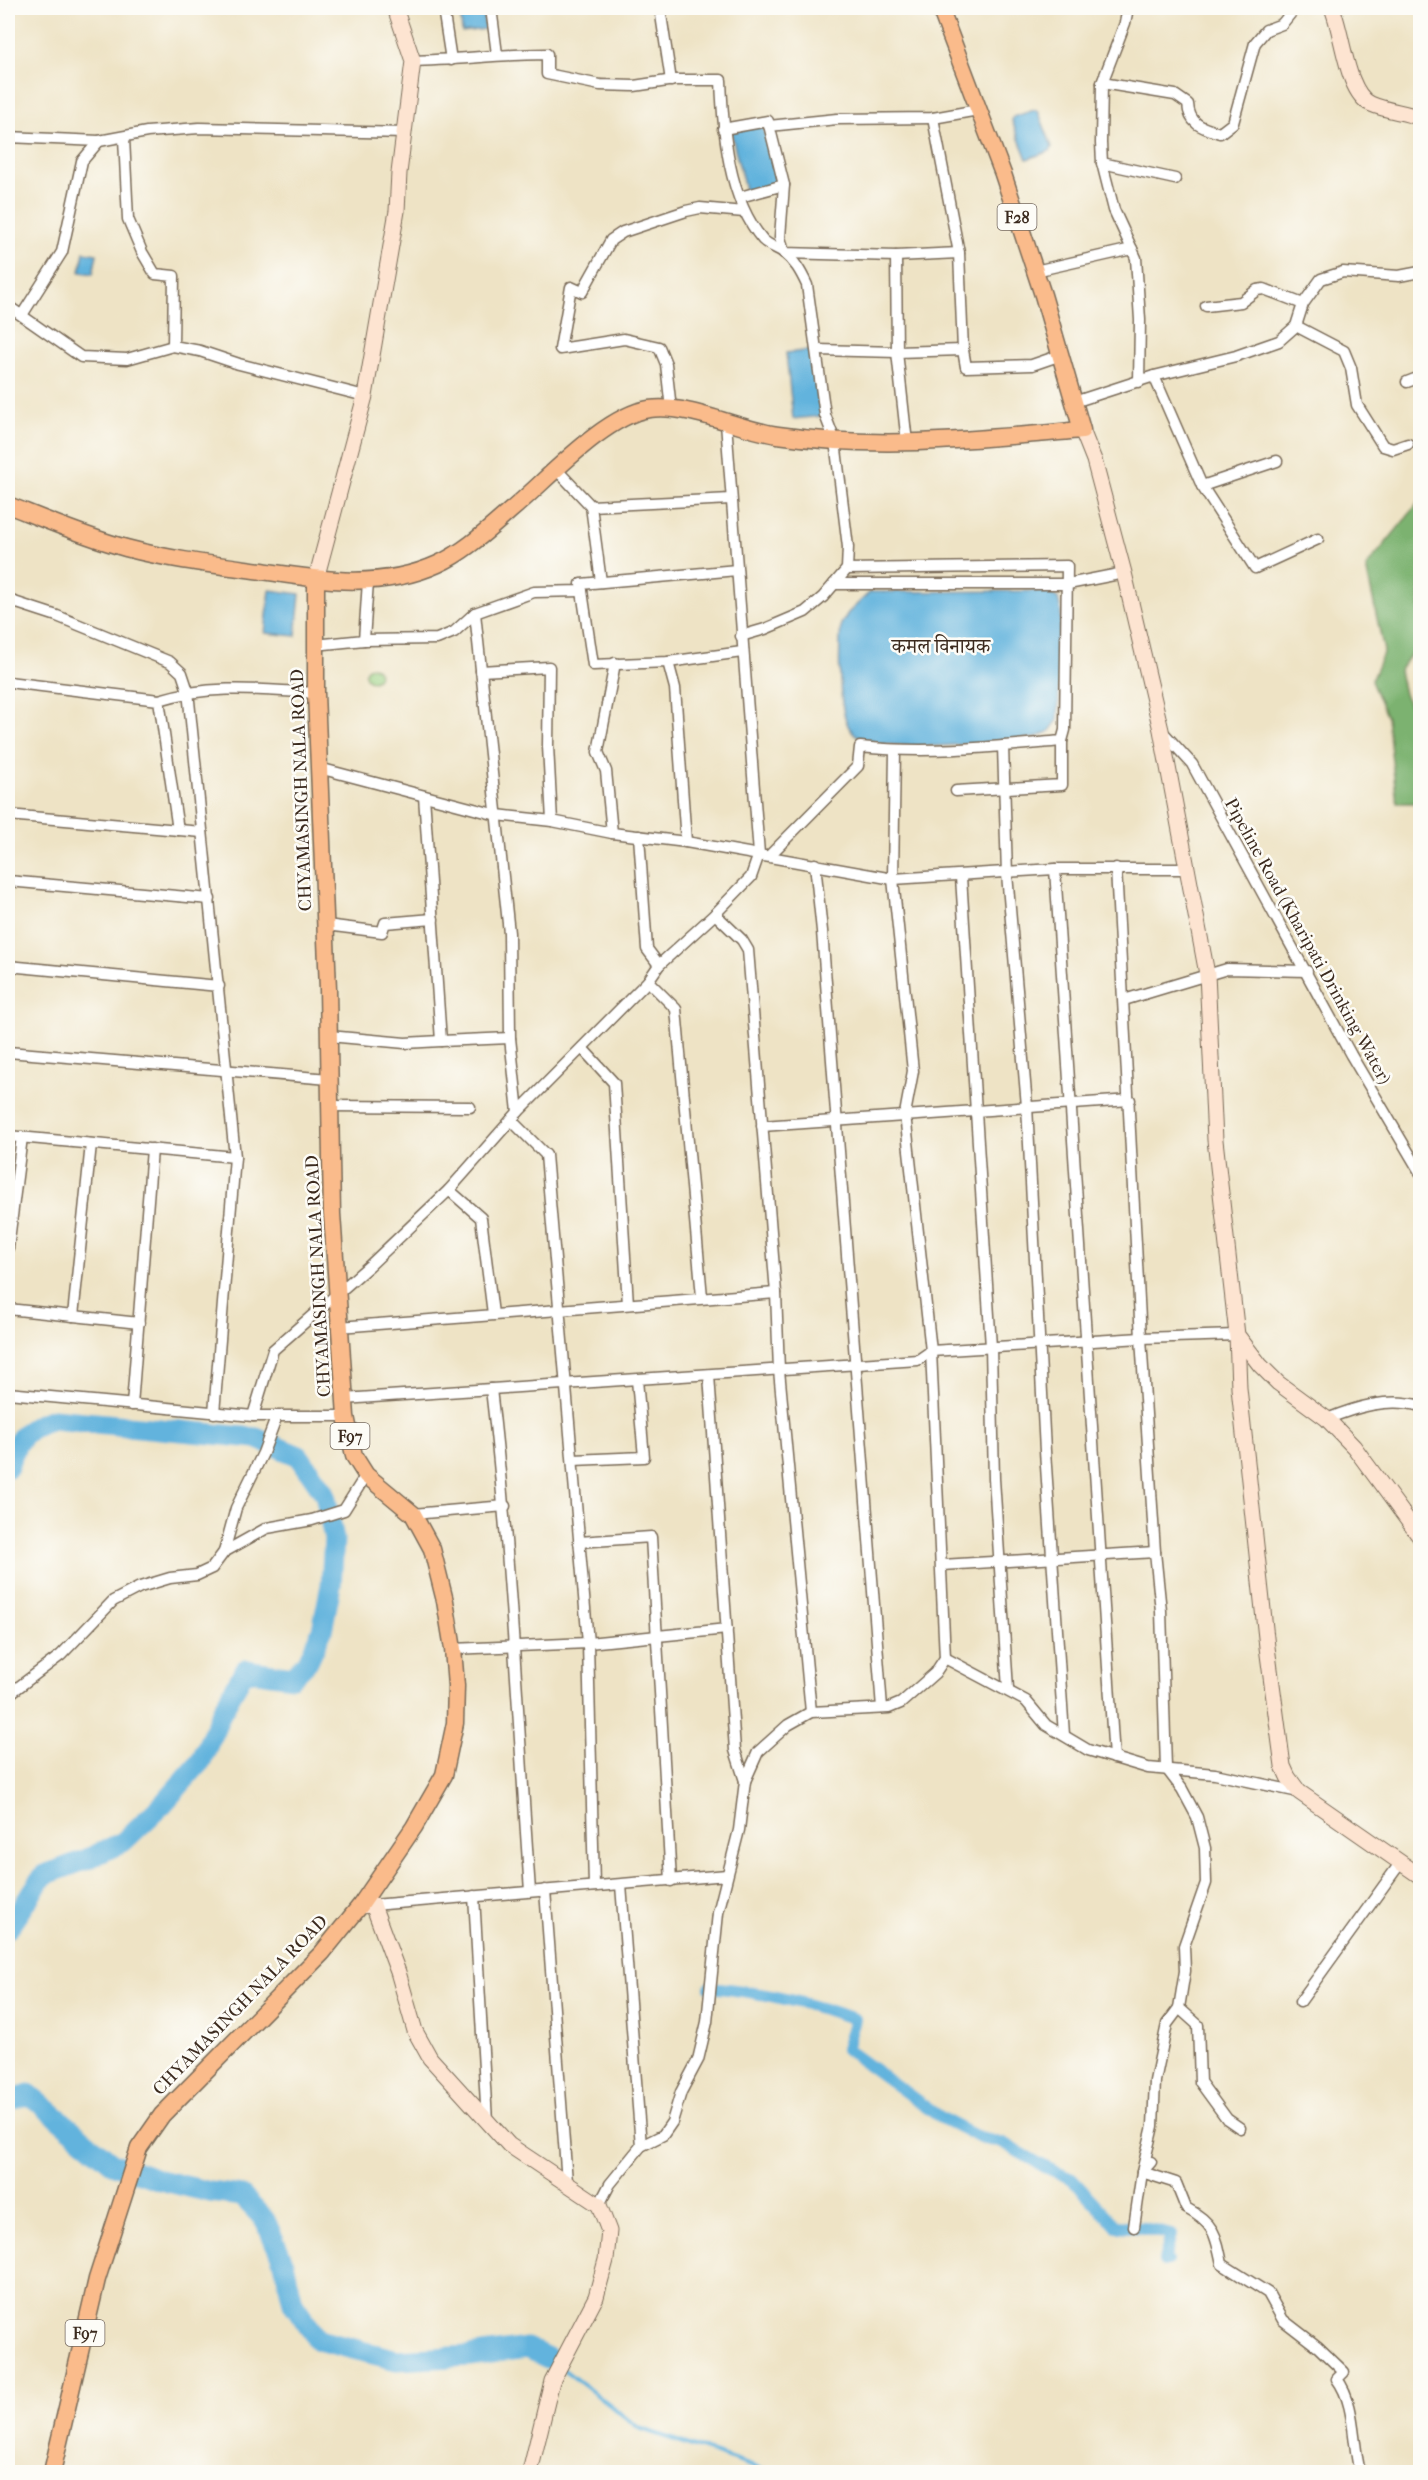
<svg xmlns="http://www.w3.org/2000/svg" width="1428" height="2480" font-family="'IM FELL French Canon','Noto Serif Devanagari',serif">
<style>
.green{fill:#9ad081;stroke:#6a7d50;stroke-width:1.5}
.forest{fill:#7bb26f;stroke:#5b6e46;stroke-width:1.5}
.water{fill:#62b3dd;stroke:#4e6e7e;stroke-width:1.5}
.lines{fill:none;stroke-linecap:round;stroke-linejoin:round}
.stream{stroke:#62b3dd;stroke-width:4}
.canal{stroke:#62b3dd;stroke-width:12}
.river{stroke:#62b3dd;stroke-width:21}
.minor-casing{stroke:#7a6b58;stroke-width:13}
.secondary-casing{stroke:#7a6b58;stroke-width:17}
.primary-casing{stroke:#7a6b58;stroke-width:19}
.minor{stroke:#fff;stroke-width:10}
.secondary{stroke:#fde4d1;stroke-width:15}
.primary{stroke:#fabb8b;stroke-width:16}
.labels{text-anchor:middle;stroke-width:5;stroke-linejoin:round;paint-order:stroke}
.shield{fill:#fdfcf7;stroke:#75695f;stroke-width:1.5}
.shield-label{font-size:16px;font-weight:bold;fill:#3b2a1e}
.street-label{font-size:18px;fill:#3b2a1e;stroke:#fdfcf7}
.neighbourhood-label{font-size:20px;fill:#3b2a1e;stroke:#fdfcf7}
</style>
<rect width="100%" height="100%" fill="#fdfcf7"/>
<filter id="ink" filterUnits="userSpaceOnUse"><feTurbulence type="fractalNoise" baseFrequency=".0167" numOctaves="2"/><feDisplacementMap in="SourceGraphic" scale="12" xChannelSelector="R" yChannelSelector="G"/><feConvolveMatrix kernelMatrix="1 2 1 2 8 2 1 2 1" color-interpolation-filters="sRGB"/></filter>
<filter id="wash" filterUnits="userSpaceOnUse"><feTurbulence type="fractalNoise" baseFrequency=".008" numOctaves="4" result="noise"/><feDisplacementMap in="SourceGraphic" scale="24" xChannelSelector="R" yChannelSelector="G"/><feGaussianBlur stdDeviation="1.35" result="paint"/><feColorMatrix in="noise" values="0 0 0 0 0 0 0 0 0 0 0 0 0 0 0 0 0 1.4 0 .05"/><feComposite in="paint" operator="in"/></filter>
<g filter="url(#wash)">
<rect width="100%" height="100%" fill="#eee3c5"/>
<circle class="green" cx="372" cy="674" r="7"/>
<polygon class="forest" points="1420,501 1420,642 1399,671 1404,694 1420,726 1420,803 1397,803 1387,718 1371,681 1384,651 1366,567"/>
<g class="water">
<polygon points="460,8 483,8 485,29 462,32"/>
<polygon points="1034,110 1038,111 1052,147 1050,151 1027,159 1012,121 1013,117"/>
<polygon points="762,125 779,185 746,194 731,132"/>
<polygon points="84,252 97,254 93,274 80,272"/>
<polygon points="813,350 822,416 793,419 786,353"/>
<polygon points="270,590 300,594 296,636 265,633"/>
<path d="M 1044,591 L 1058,598 L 1061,610 L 1058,720 L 1049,732 L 1034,738 C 999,741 869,759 850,729 C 837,709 839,648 841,624 L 848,613 L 870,592 Z"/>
</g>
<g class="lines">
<g class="stream">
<polyline points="548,2358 557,2364"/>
<polyline points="563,2369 639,2428 769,2472"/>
</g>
<path class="canal" d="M 710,1987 C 761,1992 807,2002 855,2019 L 846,2049 L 941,2118 L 980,2138 L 1003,2143 L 1045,2167 L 1072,2179 L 1116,2226 L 1144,2228 L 1171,2235 L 1164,2261 L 1167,2261"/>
<g class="river">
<path d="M 8,1467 C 16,1439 25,1427 53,1419 L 256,1438 L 299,1456 L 325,1494 L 334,1539 L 331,1585 L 322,1630 L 308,1661 L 292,1677 L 245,1670 L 222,1711 L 201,1761 L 162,1805 L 123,1842 L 85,1860 L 44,1875 L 8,1928"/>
<polyline points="8,2101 29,2094 112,2163 160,2180 210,2192 242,2196 265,2220 284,2263 293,2303 318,2340 397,2360 469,2356 527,2348 548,2358"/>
</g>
</g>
</g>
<g filter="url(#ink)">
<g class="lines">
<g class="minor-casing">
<g id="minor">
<polyline points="443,8 451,60"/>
<polyline points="491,8 497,54"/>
<polyline points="660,8 671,81"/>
<polyline points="1128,8 1125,23 1102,83 1101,143 1102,163 1114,210 1136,258 1140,320 1139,382"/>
<path d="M 413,61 C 459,60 501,54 547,54 L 547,74 L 600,85 L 634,86 L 674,80 L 721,80 C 723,131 728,199 763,240 C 768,245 777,248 783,252 C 795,261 801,272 807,285 L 825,415 L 835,441 L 848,547 L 847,569 L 823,597 L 805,612 L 765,629 L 741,636"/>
<path d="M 1102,83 L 1175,95 L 1188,104 C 1189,125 1203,128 1220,133 L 1233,123 L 1255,43 L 1266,30 L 1282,24 L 1295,8"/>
<polyline points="933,118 959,253 963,350 966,367 1032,365 1061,355"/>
<polyline points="769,126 837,119 933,118 978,110"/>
<polyline points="723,129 768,121 784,185 780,237 784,253 896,256 959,253"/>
<polyline points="8,137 99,141 147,132 199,128 405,133"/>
<polyline points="124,138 128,219 142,252 155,274 174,276 173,346"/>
<polyline points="1102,163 1175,179"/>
<polyline points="740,197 784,185"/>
<polyline points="896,256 897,352 907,443"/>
<polyline points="1035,271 1132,249"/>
<polyline points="8,306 81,357 127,359 173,346 200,351 239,364 365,396"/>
<polyline points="1206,306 1241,302 1257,290 1264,289 1303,304"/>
<polyline points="22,315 62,252 82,161 99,141"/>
<polyline points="1296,326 1344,351 1351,368 1357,405 1383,446 1393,449 1408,444"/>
<polyline points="817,350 897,352 963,350"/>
<polyline points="1154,376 1202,486 1255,568 1318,539"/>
<polyline points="1407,382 1420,377"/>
<polyline points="1074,402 1154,376 1236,356 1279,341 1296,326 1303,304 1321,279 1343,272 1399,276 1420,272"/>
<polyline points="671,409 666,364 659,347 624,339 560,349 571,287 582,292 611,240 623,232 686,211 700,208 744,212"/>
<polyline points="557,470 591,506 601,582"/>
<polyline points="1202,486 1277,461"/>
<polyline points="591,506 731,499"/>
<polyline points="834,584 1068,584 1124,573"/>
<polyline points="582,591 593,665 668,662 742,652"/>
<polyline points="8,600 57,616 170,662 182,673 188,691 235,1157 214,1413"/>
<polyline points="475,613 509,933 510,1038 518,1112"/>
<polyline points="364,640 437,639 454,632 475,613 534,592 582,591 581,584 737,570"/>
<polyline points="315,645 364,640 368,581"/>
<polyline points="668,662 675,688 686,842"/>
<polyline points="481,671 549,667 548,746 552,821"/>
<polyline points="8,682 159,700 178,830"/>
<path d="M 159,700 C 210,684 263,690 316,693"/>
<polyline points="1162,731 1192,764 1351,1055 1420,1172"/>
<polyline points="1003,746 1007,874 1027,1106 1045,1451 1064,1735"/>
<polyline points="319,768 497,815 552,821 612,833 686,842 893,879 1055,869 1188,869"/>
<polyline points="956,791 1062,785 1062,741"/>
<polyline points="424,796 441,1041 510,1038"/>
<polyline points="8,815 202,832"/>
<polyline points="612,833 606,771 598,752 615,663"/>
<polyline points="639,836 647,949 659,965"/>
<path d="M 769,856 L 858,766 L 860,747 C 927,754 994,747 1062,741 L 1065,730 L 1067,566 L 847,569"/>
<polyline points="815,864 822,931 882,1708"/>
<polyline points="1116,868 1141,1338 1155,1552 1161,1611 1166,1768 1182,1789 1197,1817 1205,1848 1206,1883 1184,1946 1185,1971 1179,2008 1198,2025 1200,2082 1227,2119 1240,2128"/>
<polyline points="1055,869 1114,1758"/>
<polyline points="961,877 991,1347 994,1479 1008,1689"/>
<polyline points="8,881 210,899"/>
<polyline points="715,914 742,940 748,950 776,1293 779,1370 811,1712"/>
<polyline points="326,925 382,932 385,923 433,919"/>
<polyline points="8,966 219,986"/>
<polyline points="648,981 676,1009 702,1297"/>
<polyline points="1124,1000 1227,969 1307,971"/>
<polyline points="329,1036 405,1043 441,1041"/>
<polyline points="582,1048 614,1083 628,1304"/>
<polyline points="8,1052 329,1079"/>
<polyline points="329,1106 470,1107"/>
<polyline points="511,1120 546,1155 588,1643 594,1886"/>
<polyline points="762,1126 1130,1100"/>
<polyline points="8,1136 235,1157"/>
<polyline points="449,1190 481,1218 493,1314"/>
<polyline points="8,1248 22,1137"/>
<polyline points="8,1309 139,1323"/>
<polyline points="73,1316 91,1144"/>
<polyline points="339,1327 776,1293"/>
<polyline points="709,1375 735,1750 745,1781"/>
<path d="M 491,1389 C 511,1556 518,1724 530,1891"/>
<polyline points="8,1393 253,1416 273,1350 369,1266 449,1190 518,1112 648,981 659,965 715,914 751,877 759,854 726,423"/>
<polyline points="344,1399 918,1360 931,1351 1141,1338 1237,1335"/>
<polyline points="132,1405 152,1149"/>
<polyline points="253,1416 346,1416"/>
<path d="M 1327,1419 C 1356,1407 1389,1397 1420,1406"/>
<polyline points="573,1460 644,1457 637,1380"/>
<polyline points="413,1514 505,1506"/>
<polyline points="579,1542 651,1537 671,1881"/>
<polyline points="224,1552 236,1508 263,1453 276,1418"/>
<polyline points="942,1565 1155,1552"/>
<polyline points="453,1649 588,1643 727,1629"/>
<polyline points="945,1658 1026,1701 1046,1725 1088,1750 1148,1768 1215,1774 1299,1792"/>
<polyline points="8,1695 61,1655 113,1601 140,1587 170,1578 197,1575 212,1568 224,1552 267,1528 312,1520 344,1510 366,1475"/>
<polyline points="621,1885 641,2146"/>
<polyline points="545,1890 567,2182"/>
<polyline points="474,1896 487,2121"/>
<polyline points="373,1905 727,1875"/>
<polyline points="1300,2002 1401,1862"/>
<path d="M 1151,2162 L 1142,2172 L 1176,2183 L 1186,2208 C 1214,2223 1216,2234 1222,2264 L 1268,2293 L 1283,2320 L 1318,2347 L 1344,2372 L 1337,2379 C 1356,2404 1352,2443 1360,2472"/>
<polyline points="599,2205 610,2184 641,2146 663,2135 672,2122 681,2092 698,2060 707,2022 718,1913 739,1830 745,1781 758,1752 788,1725 811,1712 889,1708 901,1703 935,1673 945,1658 931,1351 905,1114 913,1071 893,879 895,751"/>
<polyline points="1134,2227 1142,2172 1153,2126 1155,2081 1167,2024 1179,2008"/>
</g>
</g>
<g class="secondary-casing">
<g id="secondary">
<path d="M 1332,8 C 1343,33 1346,93 1371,104 C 1387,111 1405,112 1420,118"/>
<polyline points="1082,430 1094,460 1124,573 1161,730 1207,974 1215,1140 1237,1335 1260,1365 1278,1383 1327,1419 1354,1447 1420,1537"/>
<polyline points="316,579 365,396 397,211 399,173 413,61 395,8"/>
<polyline points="1237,1335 1239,1388 1267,1647 1283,1766 1288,1777 1299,1792 1420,1876"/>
<polyline points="360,1906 373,1905 398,1972 415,2031 430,2058 509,2145 599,2205 609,2231 606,2260 596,2297 552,2381 530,2472"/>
</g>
</g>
<g class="primary-casing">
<g id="primary">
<path d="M 8,505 C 46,520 86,537 126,548 C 171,560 217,565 262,571 C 321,580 381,590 438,564 C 465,552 489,529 511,510 C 546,481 605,415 649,409 C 692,404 736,429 778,435 C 880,450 980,439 1082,430 L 1043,295 L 1003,174 L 940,8"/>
<polyline points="52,2472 97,2279 139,2148 162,2115 322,1953 360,1906 414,1827 444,1775 455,1723 456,1686 453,1649 445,1601 432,1549 413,1514 366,1475 354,1456 346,1416 332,1214 328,989 316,693 316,579"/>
</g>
</g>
<use href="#minor" class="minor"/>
<use href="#secondary" class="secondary"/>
<use href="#primary" class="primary"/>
</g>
</g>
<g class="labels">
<g class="shield">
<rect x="997.5" y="204" width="39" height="26" rx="4.5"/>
<rect x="330.5" y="1423" width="39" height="26" rx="4.5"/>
<rect x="65.5" y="2320" width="39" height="26" rx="4.5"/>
</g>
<g class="shield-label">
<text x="1017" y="223">F28</text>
<text x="350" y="1442">F97</text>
<text x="85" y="2339">F97</text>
</g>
<g class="street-label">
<text transform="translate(301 790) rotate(-92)" y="6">CHYAMASINGH NALA ROAD</text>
<text transform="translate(1308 941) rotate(61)" y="6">Pipeline Road (Kharipati Drinking Water)</text>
<text transform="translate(318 1276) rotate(-93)" y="6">CHYAMASINGH NALA ROAD</text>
<text transform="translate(240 2005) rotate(-46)" y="6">CHYAMASINGH NALA ROAD</text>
</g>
<g class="neighbourhood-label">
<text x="941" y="653">कमल विनायक</text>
</g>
</g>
<rect width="1428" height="2480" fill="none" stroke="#fdfcf7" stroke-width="30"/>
</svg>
